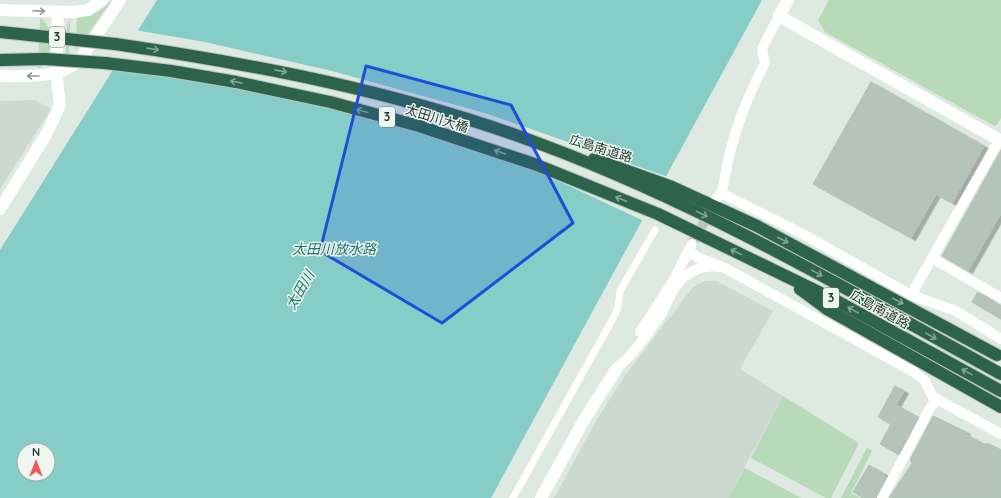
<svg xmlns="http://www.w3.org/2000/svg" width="1001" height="498" font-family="Quicksand,'Noto Sans JP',sans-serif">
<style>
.built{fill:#cdd9d0}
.green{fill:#b8dab9}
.water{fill:#87cdc7;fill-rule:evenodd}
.pier{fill:#dee9e2}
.building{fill:#b4c4ba;stroke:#b1c3b7;filter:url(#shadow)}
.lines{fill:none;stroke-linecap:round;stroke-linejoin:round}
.minor-tunnel{stroke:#b8c6be;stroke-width:10;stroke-dasharray:10 5;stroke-linecap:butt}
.motorway-casing{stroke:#bcc3c0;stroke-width:14}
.pedestrian{stroke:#fff;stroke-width:7}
.minor{stroke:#fff;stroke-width:10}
.tertiary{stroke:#fff;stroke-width:12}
.motorway{stroke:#2d634b;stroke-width:12}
.motorway-bridge-casing{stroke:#bcc3c0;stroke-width:14;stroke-linecap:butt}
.motorway-bridge{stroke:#2d634b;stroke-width:12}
.oneway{stroke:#909c96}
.oneway2{stroke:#84a595}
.marked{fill:#1d4ed8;fill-opacity:0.2;stroke:#1d4ed8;stroke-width:3;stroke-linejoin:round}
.labels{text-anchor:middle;stroke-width:3;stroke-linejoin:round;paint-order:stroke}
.shield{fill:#eef6f0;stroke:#5e7167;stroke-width:1}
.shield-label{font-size:12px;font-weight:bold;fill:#20382c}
.street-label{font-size:13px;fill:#20382c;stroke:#eef6f0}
.water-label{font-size:14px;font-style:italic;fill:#1d726b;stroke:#eef6f0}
</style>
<defs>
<filter id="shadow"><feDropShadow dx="4.5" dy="2.5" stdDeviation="0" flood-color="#0004"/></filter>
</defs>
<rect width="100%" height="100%" fill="#dee9e2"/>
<g class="built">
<polygon points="35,100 51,109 0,189 0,101"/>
<polygon points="705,281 717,281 773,311 740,369 783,396 728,498 554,498 599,416 626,374 693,287"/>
</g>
<g class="green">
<polygon points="829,0 1001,0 1001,118 997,125 994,126 825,32 818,20"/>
<polygon points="112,1 75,51 77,18 96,13"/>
<path d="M 40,18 C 54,26 52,53 45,65 L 38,68 Z"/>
<polygon points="70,20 69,57 65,61 67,26"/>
<polygon points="783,396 859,443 831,498 826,498 751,458"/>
<polygon points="867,448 872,451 851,493 860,498 841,498"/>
<polygon points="745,468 801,498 728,498"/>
</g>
<path class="water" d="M 157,0 L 762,0 L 491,498 L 0,498 L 0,250 ZM 24,450 L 48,450 L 48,474 L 24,474 Z"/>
<polygon class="pier" points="135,30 205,42 332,71 488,114 668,177 644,221 533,169 439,136 284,97 172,74 112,67"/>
<g class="building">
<polygon points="871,82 984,146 952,203 936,194 911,238 813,184"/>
<polygon points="1001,150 1001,213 968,271 942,256"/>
<polygon points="978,292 1001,306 1001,319 972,302"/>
<polygon points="895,386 904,391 896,405 918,417 898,454 880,444 891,424 878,417"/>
<polygon points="933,416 966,432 965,434 986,445 987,443 1001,450 1001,498 889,498 911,465 912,462 910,460"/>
<polygon points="869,465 884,474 883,475 886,477 876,498 864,498 853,492"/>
</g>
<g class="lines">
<polyline class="minor-tunnel" points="692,244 710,211"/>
<g class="motorway-casing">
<g id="motorway">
<path d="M 115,44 C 260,65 405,93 543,145 C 703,205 852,292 1001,374"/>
<polyline points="0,60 45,59"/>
<polyline points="105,63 171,71 236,82 330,102 419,126 537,165 658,214 835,300 1001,391"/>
<polyline points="594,159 672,187 757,226 997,355"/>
<polyline points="800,289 827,309 1001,407"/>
</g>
</g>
<polyline class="pedestrian" points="513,498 611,322 618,308 620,291 655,230"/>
<g class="minor">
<path d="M 721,193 C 726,177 727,161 732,145 C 739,118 752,88 765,63 L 762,49 L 779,16"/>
<polyline points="716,199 721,193 803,234 911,295 956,311 1001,339"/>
<polyline points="689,251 697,257 725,268 914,372 925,381 933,397 1001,434"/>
<polyline points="932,258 1001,298"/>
<polyline points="911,295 994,149 1000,140"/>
<polyline points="640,332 672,283 692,244"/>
<path d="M 617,368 C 634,354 649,332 662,313 C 667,304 670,294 676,286 C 685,272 703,264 719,267"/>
<polyline points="882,498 930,408 938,399"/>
</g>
<g class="tertiary">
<polyline points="788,0 779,16 1001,141"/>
<polyline points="0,10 74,12 88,10 102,0"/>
<path d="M 0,76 C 27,76 59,79 80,60 L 120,0"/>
<polyline points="0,209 47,133 60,105 56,72 58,12"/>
<polyline points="541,498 584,420 617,368"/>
</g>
<use href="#motorway" class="motorway"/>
<g class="motorway-bridge-casing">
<g id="motorway-bridge">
<polyline points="0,32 115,44"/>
<polyline points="45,59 105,63"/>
</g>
</g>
<use href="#motorway-bridge" class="motorway-bridge"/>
</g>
<defs><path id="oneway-shaft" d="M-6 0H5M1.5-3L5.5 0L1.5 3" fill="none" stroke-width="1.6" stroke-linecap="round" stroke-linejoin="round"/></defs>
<g class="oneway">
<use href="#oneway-shaft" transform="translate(39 11) rotate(2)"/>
<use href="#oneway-shaft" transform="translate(33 76) rotate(180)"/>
</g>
<g class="oneway2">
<use href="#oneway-shaft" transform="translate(153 49) rotate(8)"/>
<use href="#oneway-shaft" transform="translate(281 71) rotate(11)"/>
<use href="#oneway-shaft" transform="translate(236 82) rotate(-170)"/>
<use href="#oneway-shaft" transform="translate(362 111) rotate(-165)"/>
<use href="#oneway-shaft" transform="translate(500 152) rotate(-161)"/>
<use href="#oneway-shaft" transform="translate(621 199) rotate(-159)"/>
<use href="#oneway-shaft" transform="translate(702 214) rotate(26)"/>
<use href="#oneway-shaft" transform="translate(783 240) rotate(27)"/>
<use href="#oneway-shaft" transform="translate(736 252) rotate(-154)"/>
<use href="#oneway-shaft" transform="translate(817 273) rotate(29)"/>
<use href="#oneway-shaft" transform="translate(898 301) rotate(27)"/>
<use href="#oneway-shaft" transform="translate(853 310) rotate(-151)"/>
<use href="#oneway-shaft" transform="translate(931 336) rotate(29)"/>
<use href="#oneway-shaft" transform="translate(967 372) rotate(-151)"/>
</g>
<path class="marked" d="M 366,66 L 511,105 L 573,223 L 442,323 L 320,251 Z"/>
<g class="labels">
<g class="shield">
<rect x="49" y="27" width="16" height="20" rx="3"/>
<rect x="379" y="107" width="16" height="20" rx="3"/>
<rect x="823" y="288" width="16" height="20" rx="3"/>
</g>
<g class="shield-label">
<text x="57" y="41">3</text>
<text x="387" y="121">3</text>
<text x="831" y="302">3</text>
</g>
<g class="street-label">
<text transform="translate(437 118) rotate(17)" y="5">太田川大橋</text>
<text transform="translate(601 148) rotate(17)" y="5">広島南道路</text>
<text transform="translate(880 309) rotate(29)" y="5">広島南道路</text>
</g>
<g class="water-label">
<text x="334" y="254">太田川放水路</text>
<text transform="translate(300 290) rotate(-60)" y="5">太田川</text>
</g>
</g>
<g transform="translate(36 462)"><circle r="19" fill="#eef6f0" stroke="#9caaa2"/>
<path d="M0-3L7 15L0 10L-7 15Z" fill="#ed5a59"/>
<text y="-6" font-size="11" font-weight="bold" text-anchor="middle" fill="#20382c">N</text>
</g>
</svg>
